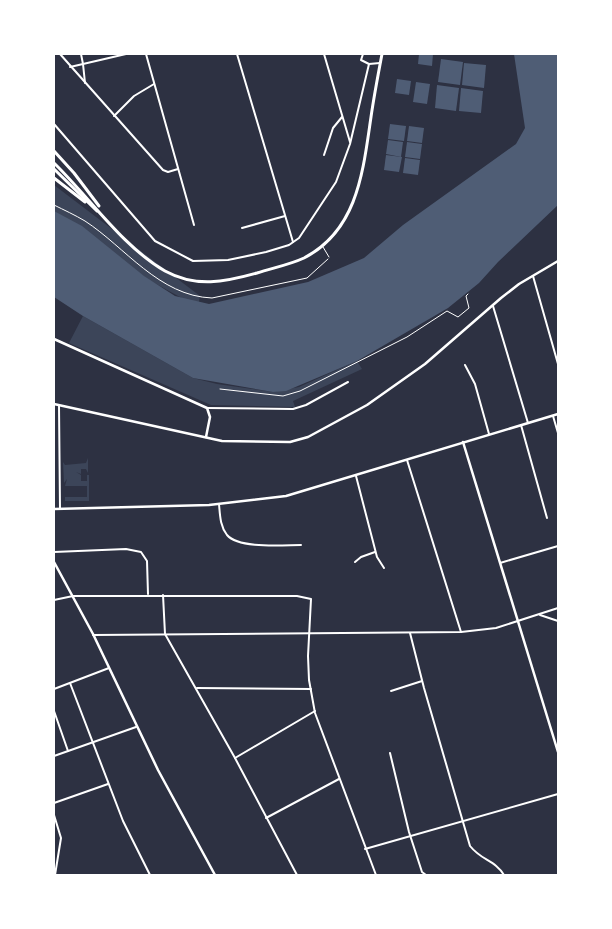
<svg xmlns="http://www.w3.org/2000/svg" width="612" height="929" font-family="'Work Sans',sans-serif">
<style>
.green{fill:#3c4559}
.water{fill:#4f5d75}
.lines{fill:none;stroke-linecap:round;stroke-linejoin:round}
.path{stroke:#fff;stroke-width:1}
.service{stroke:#fff;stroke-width:1}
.minor{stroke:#fff;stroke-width:2}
.tertiary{stroke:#fff;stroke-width:2.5}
.secondary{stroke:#fff;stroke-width:2.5}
.primary{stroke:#fff;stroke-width:3}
</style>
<rect width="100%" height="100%" fill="#2d3142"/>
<g class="green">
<polygon points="54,185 200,296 198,307 149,280 54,214"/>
<polygon points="83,316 193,378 217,384 273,392 299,387 357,361 362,369 293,401 295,407 211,405 69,343"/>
<polygon points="88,458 88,473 86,469 81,469 81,474 76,472 81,475 81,481 87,481 87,475 89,475 89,501 65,501 65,497 87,497 87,486 65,486 67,479 64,483 63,462 65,465 86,463"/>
</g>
<g class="water">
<polygon points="419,54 433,54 432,66 418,64"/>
<polygon points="514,54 558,54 558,205 498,262 479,283 448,308 357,361 286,391 273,392 193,378 83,316 54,297 54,211 82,226 144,276 175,296 209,304 308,282 364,258 403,225 516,144 525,128"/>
<polygon points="441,59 463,62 460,85 438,82"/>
<polygon points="464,63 486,65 484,88 462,85"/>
<polygon points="397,79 411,81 409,95 395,93"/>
<polygon points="416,82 430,84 427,104 413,102"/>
<polygon points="437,85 459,88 456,111 435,108"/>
<polygon points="461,88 483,91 481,113 459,111"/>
<polygon points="390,124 406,126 404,141 388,139"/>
<polygon points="409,126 424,128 422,143 407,141"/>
<polygon points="388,140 403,142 401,157 386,154"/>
<polygon points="407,142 422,144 420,159 405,157"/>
<polygon points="386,155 402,157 399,172 384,170"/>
<polygon points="405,158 420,160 418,175 403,173"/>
</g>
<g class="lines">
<g class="path">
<path d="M 54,205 C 64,210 75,215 85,221 C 125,247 159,296 212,298 L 307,278 L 328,259"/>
<polyline points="220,389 283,396 300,391 407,337 447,311 458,317 469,308 466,296 468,294"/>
</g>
<polyline class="service" points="323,247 329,257"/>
<g class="minor">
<polyline points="60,54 163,170 168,172 178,169"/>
<polyline points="146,54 194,225"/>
<polyline points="237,54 293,242"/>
<polyline points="324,54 350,142"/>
<polyline points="363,54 361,60 369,64 380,63"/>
<polyline points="70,67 83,64 81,54"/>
<polyline points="85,83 83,64 126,54"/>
<polyline points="114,116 134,96 154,84"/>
<polyline points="54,124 155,241 193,261 228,260 266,252 289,245 299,238 336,182 350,144 369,64"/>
<polyline points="324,155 333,128 342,117"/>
<polyline points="242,228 285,216"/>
<polyline points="533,276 558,364"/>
<polyline points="493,306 528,423"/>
<polyline points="465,365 475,384 489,434"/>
<polyline points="59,405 60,509"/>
<polyline points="207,408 293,409 306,405 348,382"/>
<polyline points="553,416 558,433"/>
<polyline points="521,425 547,518"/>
<polyline points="407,460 461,632"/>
<polyline points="356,476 377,557 384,568"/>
<path d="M 219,504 C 220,515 220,526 227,535 C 239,549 283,545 301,545"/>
<polyline points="54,552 126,549 141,552 147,561 148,594"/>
<polyline points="355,562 361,557 375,552"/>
<polyline points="500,563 558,546"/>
<polyline points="163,595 165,634 235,758 297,875"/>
<polyline points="54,600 73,596 297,596 311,599 308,656 309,680 315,713 376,875"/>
<polyline points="540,615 558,621"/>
<path d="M 410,633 L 424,688 L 470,846 C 482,861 495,860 504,875"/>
<polyline points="93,635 461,632 496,628 558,608"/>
<polyline points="70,683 123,821 150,875"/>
<polyline points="197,688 311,689"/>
<polyline points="54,689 109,668"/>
<polyline points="391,691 422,681"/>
<polyline points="54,711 68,751"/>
<polyline points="390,753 409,832 422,872 426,875"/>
<polyline points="54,756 136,727"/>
<polyline points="235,758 315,711"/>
<polyline points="54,803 108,784"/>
<polyline points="54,815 61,838 55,875"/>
<polyline points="266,818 339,779"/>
<polyline points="365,849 558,794"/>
</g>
<g class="tertiary">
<polyline points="54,339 207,408 210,417 206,437"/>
<polyline points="54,404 222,441 290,442 308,437 367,405 425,364 501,298 519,284 558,261"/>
<polyline points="463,442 558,752"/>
</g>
<g class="secondary">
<polyline points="54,509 209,505 286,496 558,414"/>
<polyline points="54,562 93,634 158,770 215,875"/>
</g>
<g class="primary">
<polyline points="54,151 74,173 99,206"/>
<path d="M 54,163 C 89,197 123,247 165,271 C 196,288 225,282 257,273 C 272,268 289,265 304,258 C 358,230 363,171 371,117 C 374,96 378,75 382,54"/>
<polyline points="54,169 97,211"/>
<polyline points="54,178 85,202"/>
</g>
</g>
<rect width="612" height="929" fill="none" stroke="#ffffff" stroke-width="110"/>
</svg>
